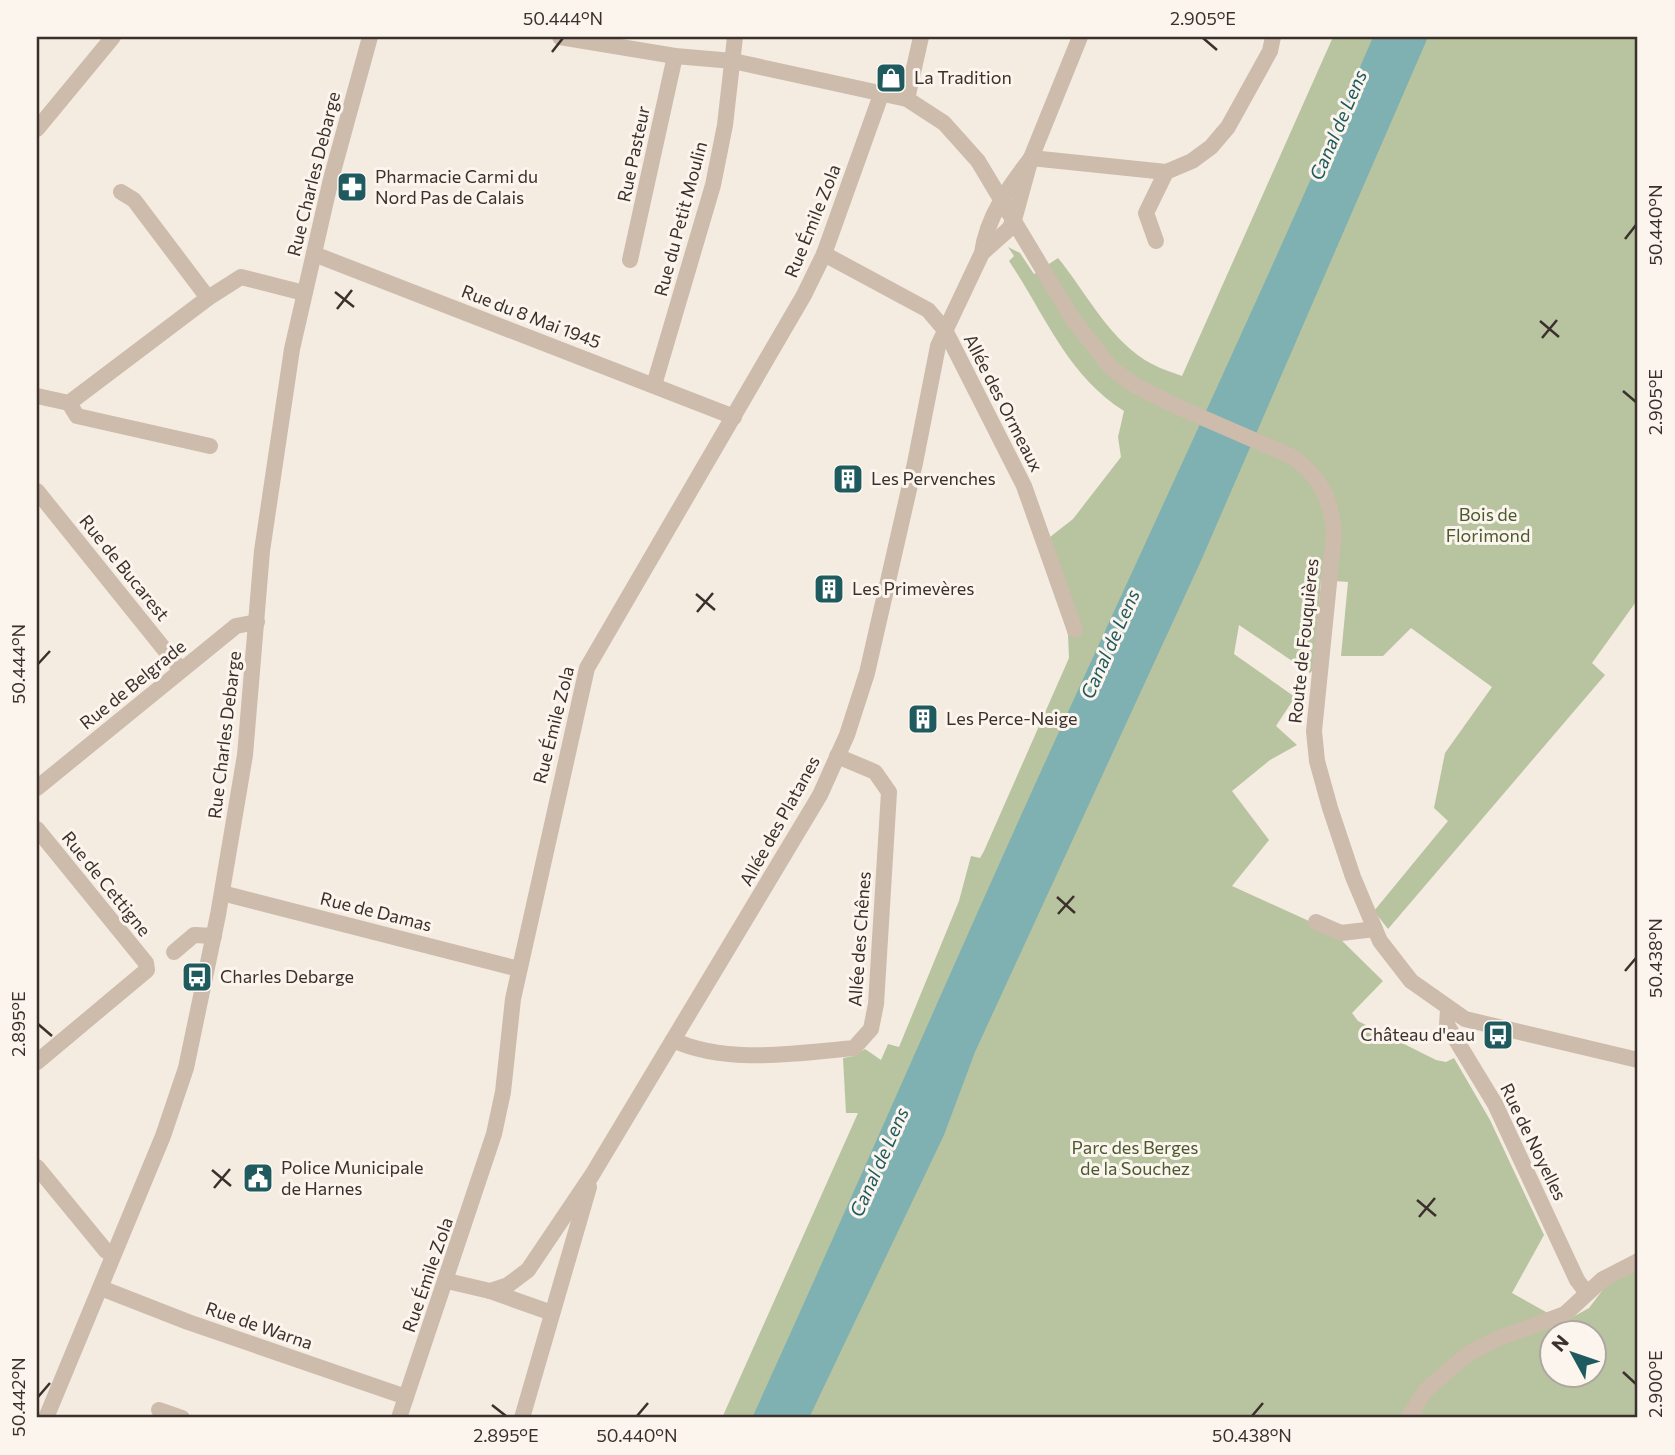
<svg xmlns="http://www.w3.org/2000/svg" width="1675" height="1455" font-family="Commissioner,sans-serif">
<style>
.green{fill:#b8c4a0;fill-rule:evenodd}
.water{fill:#7fb0b2}
.lines{fill:none;stroke-linecap:round;stroke-linejoin:round}
.minor{stroke:#cdbbac;stroke-width:16}
.ticks{fill:none;stroke:#3b302b;stroke-width:2.5}
.labels{text-anchor:middle;stroke-width:6;stroke-linejoin:round;paint-order:stroke}
.poi-label{font-size:18px;fill:#3b302b;stroke:#fbf5ee;text-anchor:start}
.street-label{font-size:18px;fill:#3b302b;stroke:#fbf5ee}
.park-label{font-size:18px;fill:#4a5a2e;stroke:#fbf5ee}
.water-label{font-size:19px;font-style:italic;fill:#1f5a5e;stroke:#fbf5ee}
.neatline{fill:none;stroke:#3b302b;stroke-width:2.5}
.ticks-label{font-size:18px;text-anchor:middle;fill:#3b302b}
</style>
<rect width="100%" height="100%" fill="#f4ebe1"/>
<path class="green" d="M 1333,37 L 1638,37 L 1638,599 L 1592,663 L 1605,675 L 1388,929 L 1374,911 L 1448,821 L 1434,808 L 1445,753 L 1492,687 L 1411,628 L 1383,656 L 1341,656 L 1348,582 L 1321,580 L 1314,669 L 1310,673 L 1239,625 L 1234,654 L 1295,697 L 1276,726 L 1297,745 L 1270,760 L 1232,791 L 1269,840 L 1232,886 L 1333,932 L 1383,981 L 1352,1013 L 1358,1021 L 1436,1060 L 1446,1062 L 1454,1058 L 1490,1120 L 1544,1235 L 1512,1293 L 1564,1322 L 1589,1308 L 1608,1283 L 1638,1269 L 1638,1418 L 722,1418 L 858,1113 L 846,1113 L 843,1058 L 854,1056 L 865,1049 L 881,1060 L 888,1044 L 899,1047 L 959,901 L 971,856 L 980,858 L 984,851 L 1069,658 L 1068,635 L 1059,601 L 1050,537 L 1073,519 L 1121,457 L 1118,437 L 1124,411 C 1067,375 1046,316 1009,261 L 1014,256 L 1008,247 L 1020,253 L 1034,274 L 1058,258 C 1086,292 1111,343 1152,364 C 1161,369 1172,372 1182,376 ZM 1552,1332 L 1594,1332 L 1594,1374 L 1552,1374 Z"/>
<path class="water" d="M 1373,37 L 1428,37 L 1200,563 L 975,1052 L 944,1135 L 809,1418 L 752,1418 C 852,1199 947,978 1047,758 C 1156,518 1269,279 1373,37 Z"/>
<g class="lines">
<g class="minor">
<path d="M 560,37 L 675,56 L 733,61 L 907,99 L 944,123 L 978,161 L 1072,318 L 1111,368 L 1136,386 L 1178,407 L 1293,457 C 1322,479 1331,499 1334,534 L 1314,731 L 1317,761 L 1330,808 L 1353,877 L 1380,941 L 1411,981 L 1465,1019 L 1638,1060"/>
<polyline points="907,99 921,37"/>
<polyline points="37,129 113,37"/>
<polyline points="1031,158 1166,172 1192,161 1211,147 1228,127 1270,51 1273,37"/>
<polyline points="121,192 134,200 208,298"/>
<polyline points="1156,241 1146,213 1166,172"/>
<polyline points="982,253 1009,229 1014,220 1031,158 1080,37"/>
<polyline points="314,254 734,417"/>
<polyline points="824,254 928,310 945,330 1024,486 1075,630"/>
<polyline points="630,260 675,56"/>
<polyline points="654,385 713,185 725,125 735,37"/>
<polyline points="37,396 69,403 77,416 210,446"/>
<polyline points="69,403 208,298 241,277 304,293"/>
<polyline points="37,491 181,670"/>
<polyline points="37,788 236,626 257,622"/>
<polyline points="37,829 146,963 147,970 37,1062"/>
<polyline points="222,893 519,969"/>
<polyline points="1316,922 1341,933 1375,929"/>
<polyline points="174,952 194,935 214,936"/>
<polyline points="1448,1010 1447,1025 1495,1104 1577,1280 1586,1292"/>
<path d="M 673,1040 C 727,1065 796,1053 854,1048 L 871,1029 L 876,1004 L 889,792 L 875,772 L 837,756"/>
<polyline points="37,1167 106,1251 113,1254"/>
<polyline points="447,1281 490,1291 552,1313"/>
<polyline points="101,1288 188,1322 406,1397"/>
<path d="M 490,1291 L 508,1285 L 528,1270 L 592,1175 L 820,795 L 847,735 L 867,673 L 915,463 L 938,346 L 982,253 C 987,216 1009,187 1031,158"/>
<polyline points="159,1410 182,1418"/>
<polyline points="46,1418 163,1136 186,1068 218,915 245,755 262,551 292,349 331,179 370,37"/>
<polyline points="399,1418 494,1134 503,1092 513,999 587,668 804,295 824,254 882,92"/>
<polyline points="522,1418 589,1187"/>
<polyline points="1408,1418 1426,1390 1469,1353 1499,1338 1565,1314 1603,1279 1638,1261"/>
</g>
</g>
<path class="ticks" d="M 1203,38 L 1217,50M 552,52 L 563,38M 1625,239 L 1636,225M 335,292 L 354,307M 337,309 L 352,290M 1540,321 L 1559,337M 1542,338 L 1557,320M 1623,391 L 1636,402M 696,594 L 715,610M 697,612 L 713,593M 38,664 L 50,651M 1057,897 L 1075,913M 1058,914 L 1074,896M 1625,971 L 1636,958M 38,1024 L 52,1036M 212,1170 L 231,1186M 214,1188 L 230,1169M 1417,1200 L 1436,1216M 1419,1217 L 1435,1198M 1623,1372 L 1636,1384M 38,1397 L 50,1383M 492,1405 L 506,1416M 637,1416 L 648,1403M 1252,1416 L 1263,1403"/>
<defs>
<g id="shop-square" transform="scale(1.575)"><rect x="-9" y="-9" width="18" height="18" rx="4" fill="#1f5a5e" stroke="#fbf5ee"/><path d="M-5-2.5h2.3a2.7 3.5 0 0 1 5.4 0H5L5.5 6h-11ZM-1.5-2.5h3a1.5 2.3 0 0 0-3 0Z" fill="#fff"/></g>
<g id="pharmacy-square" transform="scale(1.575)"><rect x="-9" y="-9" width="18" height="18" rx="4" fill="#1f5a5e" stroke="#fbf5ee"/><path d="M-2-6h4v4h4v4h-4v4h-4v-4h-4v-4h4Z" fill="#fff"/></g>
<g id="building-square" transform="scale(1.575)"><rect x="-9" y="-9" width="18" height="18" rx="4" fill="#1f5a5e" stroke="#fbf5ee"/><path d="M-4-6H4V6H1V3H-1V6H-4ZM-2.5-4.3h1.7v1.8h-1.7ZM.8-4.3h1.7v1.8H.8ZM-2.5-1h1.7V.8h-1.7ZM.8-1h1.7V.8H.8Z" fill="#fff"/></g>
<g id="bus-square" transform="scale(1.575)"><rect x="-9" y="-9" width="18" height="18" rx="4" fill="#1f5a5e" stroke="#fbf5ee"/><path d="M-5-6H5V4H4V6H2V4H-2V6H-4V4H-5ZM-3.5-4V0h7V-4ZM-3.5 1.2v1.5H-2V1.2ZM2 1.2v1.5H3.5V1.2Z" fill="#fff"/></g>
<g id="civic-square" transform="scale(1.575)"><rect x="-9" y="-9" width="18" height="18" rx="4" fill="#1f5a5e" stroke="#fbf5ee"/><path d="M-.6-6.5H3V-4.5H.6V-3L4-1V1h2V6H-6V1h2V-1L-.6-3ZM-1.2 2.5V6h2.4V2.5Z" fill="#fff"/></g>
</defs>
<g fill-rule="evenodd">
<use href="#shop-square" x="891" y="78"/>
<use href="#pharmacy-square" x="352" y="187"/>
<use href="#building-square" x="848" y="479"/>
<use href="#building-square" x="829" y="589"/>
<use href="#building-square" x="923" y="719"/>
<use href="#bus-square" x="197" y="977"/>
<use href="#bus-square" x="1498" y="1035"/>
<use href="#civic-square" x="258" y="1178"/>
</g>
<g class="labels">
<g class="poi-label">
<text x="914" y="84">La Tradition</text>
<text x="375" y="183">Pharmacie Carmi du<tspan x="375" dy="21">Nord Pas de Calais</tspan></text>
<text x="871" y="485">Les Pervenches</text>
<text x="852" y="595">Les Primevères</text>
<text x="946" y="725">Les Perce-Neige</text>
<text x="220" y="983">Charles Debarge</text>
<text x="1475" y="1041" text-anchor="end">Château d'eau</text>
<text x="281" y="1174">Police Municipale<tspan x="281" dy="21">de Harnes</tspan></text>
</g>
<g class="street-label">
<text transform="translate(634 154) rotate(-78)" y="6">Rue Pasteur</text>
<text transform="translate(314 174) rotate(-76)" y="6">Rue Charles Debarge</text>
<text transform="translate(681 219) rotate(-75)" y="6">Rue du Petit Moulin</text>
<text transform="translate(813 221) rotate(-68)" y="6">Rue Émile Zola</text>
<text transform="translate(531 317) rotate(21)" y="6">Rue du 8 Mai 1945</text>
<text transform="translate(1003 403) rotate(63)" y="6">Allée des Ormeaux</text>
<text transform="translate(124 568) rotate(51)" y="6">Rue de Bucarest</text>
<text transform="translate(1304 641) rotate(-84)" y="6">Route de Fouquières</text>
<text transform="translate(133 685) rotate(-39)" y="6">Rue de Belgrade</text>
<text transform="translate(554 725) rotate(-76)" y="6">Rue Émile Zola</text>
<text transform="translate(225 735) rotate(-83)" y="6">Rue Charles Debarge</text>
<text transform="translate(780 821) rotate(-61)" y="6">Allée des Platanes</text>
<text transform="translate(106 884) rotate(51)" y="6">Rue de Cettigne</text>
<text transform="translate(376 912) rotate(14)" y="6">Rue de Damas</text>
<text transform="translate(860 939) rotate(-86)" y="6">Allée des Chênes</text>
<text transform="translate(1533 1142) rotate(64)" y="6">Rue de Noyelles</text>
<text transform="translate(428 1275) rotate(-71)" y="6">Rue Émile Zola</text>
<text transform="translate(259 1326) rotate(19)" y="6">Rue de Warna</text>
</g>
<g class="park-label">
<text x="1488" y="521">Bois de<tspan x="1488" dy="21">Florimond</tspan></text>
<text x="1135" y="1154">Parc des Berges<tspan x="1135" dy="21">de la Souchez</tspan></text>
</g>
<g class="water-label">
<text transform="translate(1338 125) rotate(-67)" y="7">Canal de Lens</text>
<text transform="translate(1110 644) rotate(-66)" y="7">Canal de Lens</text>
<text transform="translate(879 1162) rotate(-66)" y="7">Canal de Lens</text>
</g>
</g>
<rect width="1675" height="1455" fill="none" stroke="#fbf5ee" stroke-width="77"/>
<g transform="translate(1573 1354) rotate(310)"><circle r="33" fill="#fbf5ee" stroke="#aea6a0" stroke-width="2"/>
<path d="M0-5L12 26L0 18L-12 26Z" fill="#1f5a5e"/>
<text y="-10" font-size="19" font-weight="bold" text-anchor="middle" fill="#3b302b">N</text>
</g>
<rect x="38" y="38" width="1598" height="1378" class="neatline"/>
<g class="ticks-label">
<text x="563" y="25">50.444°N</text>
<text x="1203" y="25">2.905°E</text>
<text transform="translate(1656 225) rotate(-90)" y="6">50.440°N</text>
<text transform="translate(1656 402) rotate(-90)" y="6">2.905°E</text>
<text transform="translate(19 664) rotate(-90)" y="6">50.444°N</text>
<text transform="translate(1656 958) rotate(-90)" y="6">50.438°N</text>
<text transform="translate(19 1024) rotate(-90)" y="6">2.895°E</text>
<text transform="translate(1656 1384) rotate(-90)" y="6">2.900°E</text>
<text transform="translate(19 1397) rotate(-90)" y="6">50.442°N</text>
<text x="506" y="1442">2.895°E</text>
<text x="637" y="1442">50.440°N</text>
<text x="1252" y="1442">50.438°N</text>
</g>
</svg>
